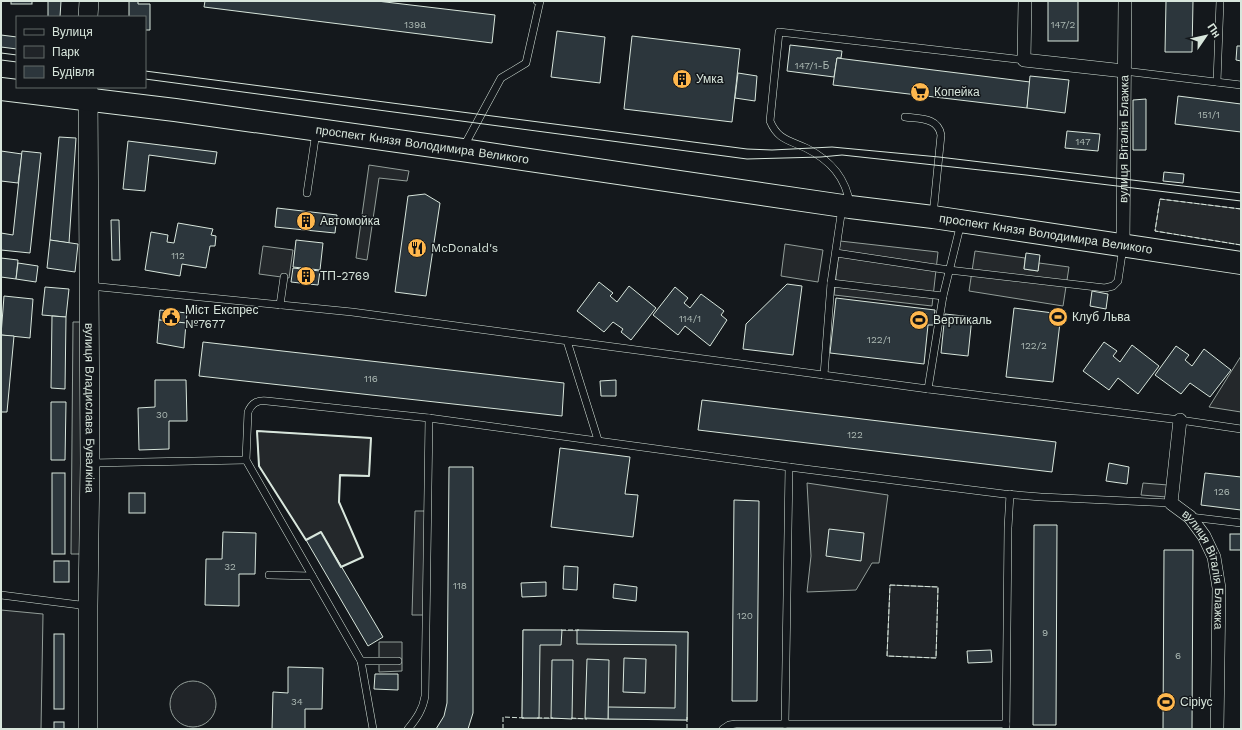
<svg xmlns="http://www.w3.org/2000/svg" width="1242" height="730" font-family="'Work Sans',sans-serif">
<style>
.green{fill:#202428;stroke:#939e99}
.parking{fill:#24282b;stroke:#939e99}
.building{fill:#2c363c;stroke:#d8e6dc}
.lines{fill:none;stroke-linecap:round;stroke-linejoin:round}
.lane-casing{stroke:#d8e6dc;stroke-width:8}
.street-casing{stroke:#d8e6dc;stroke-width:14}
.secondary-casing{stroke:#d8e6dc;stroke-width:20}
.highway-casing{stroke:#d8e6dc;stroke-width:24}
.lane{stroke:#14181c;stroke-width:7}
.street{stroke:#14181c;stroke-width:13}
.secondary{stroke:#14181c;stroke-width:19}
.highway{stroke:#14181c;stroke-width:22}
.tram{stroke:#d8e6dc;stroke-width:1}
.fence{stroke:#d8e6dc;stroke-width:1;stroke-dasharray:5 2;stroke-linecap:butt}
.wall{stroke:#d8e6dc;stroke-width:2}
.labels{text-anchor:middle;stroke-width:3;stroke-linejoin:round;paint-order:stroke}
.number-label{font-size:10px;fill:#adbab4}
.poi-label{font-size:12px;fill:#d8e6dc;stroke:#14181c;text-anchor:start}
.street-label{font-size:12px;fill:#d8e6dc;stroke:#14181c}
</style>
<rect width="100%" height="100%" fill="#14181c"/>
<g class="green">
<polygon points="890,585 938,587 936,658 887,656"/>
<polygon points="1,610 43,614 41,729 1,729"/>
<circle cx="193" cy="704" r="23"/>
</g>
<g class="parking">
<polygon points="369,165 409,171 407,181 379,178 367,260 356,258"/>
<polygon points="1160,199 1241,209 1241,245 1155,231"/>
<polygon points="840,241 938,252 932,306 834,295"/>
<polygon points="785,244 823,250 818,282 781,276"/>
<polygon points="263,246 293,250 289,278 259,274"/>
<polygon points="975,251 1025,258 1024,269 1038,271 1039,263 1069,267 1063,306 969,291"/>
<polygon points="73,322 84,322 82,554 71,554"/>
<polygon points="1241,356 1241,412 1209,407"/>
<polygon points="257,431 371,438 369,476 340,476 339,502 363,557 341,567 321,532 306,540 259,466"/>
<polygon points="807,483 888,495 879,563 872,563 856,590 807,592 811,556"/>
<polygon points="1143,483 1168,485 1167,497 1141,495"/>
<polygon points="415,511 428,511 425,615 412,615"/>
<polygon points="523,630 688,632 687,720 522,718"/>
<polygon points="379,642 402,642 402,671 379,672"/>
</g>
<g class="building">
<rect x="11" y="1" width="21" height="3"/>
<polygon points="48,1 61,1 60,17 48,17"/>
<polygon points="129,1 138,1 138,4 150,4 150,30 145,30 145,17 129,17"/>
<polygon points="205,1 377,1 495,15 492,43 204,7"/>
<rect x="1048" y="1" width="30" height="40"/>
<polygon points="1166,1 1193,1 1192,52 1165,52"/>
<polygon points="557,31 605,37 600,83 551,77"/>
<polygon points="1,35 17,37 17,49 1,47"/>
<polygon points="632,36 740,49 732,122 624,109"/>
<polygon points="790,45 842,51 841,58 837,58 834,77 787,71"/>
<polygon points="1237,46 1241,46 1241,61 1236,60"/>
<polygon points="837,58 1030,82 1027,108 833,85"/>
<polygon points="738,73 757,76 755,101 735,98"/>
<polygon points="1030,76 1069,80 1065,113 1027,108"/>
<polygon points="1178,96 1241,104 1241,132 1175,124"/>
<polygon points="1146,99 1146,150 1133,150 1133,100"/>
<polygon points="1067,131 1100,134 1098,151 1065,148"/>
<polygon points="59,137 76,138 69,243 50,240"/>
<polygon points="128,141 217,152 215,164 149,155 145,191 123,189"/>
<polygon points="1,151 22,154 18,183 1,181"/>
<polygon points="22,151 41,153 30,253 1,250 1,233 13,235"/>
<polygon points="1164,172 1184,174 1183,183 1163,181"/>
<polygon points="425,194 440,203 426,296 395,292 408,196"/>
<polygon points="277,208 337,215 335,233 275,227"/>
<polygon points="111,220 119,220 120,260 112,260"/>
<polygon points="178,223 213,229 211,235 216,236 215,246 210,246 206,268 182,264 180,276 145,270 151,232 168,235 167,242 174,243"/>
<polygon points="50,240 78,244 75,272 47,268"/>
<polygon points="296,240 323,243 320,270 293,267"/>
<polygon points="1026,253 1040,255 1038,271 1024,269"/>
<polygon points="1,258 18,260 16,279 1,277"/>
<polygon points="18,263 38,266 36,282 16,279"/>
<polygon points="293,268 320,271 318,285 291,282"/>
<polygon points="599,282 613,293 610,296 617,302 629,286 656,308 631,340 621,332 623,329 613,322 604,332 577,311"/>
<polygon points="787,284 802,286 793,355 743,349 746,324"/>
<polygon points="45,287 69,289 66,317 42,315"/>
<polygon points="675,287 688,298 684,303 690,308 701,294 724,311 721,315 727,320 710,346 685,326 678,335 653,315"/>
<polygon points="1092,291 1108,294 1106,309 1090,306"/>
<polygon points="4,296 33,299 30,338 1,335"/>
<polygon points="836,298 935,310 933,325 928,325 924,364 830,353"/>
<polygon points="1014,308 1061,314 1053,382 1006,377"/>
<polygon points="160,310 187,313 186,323 159,320"/>
<polygon points="945,314 972,317 968,356 941,353"/>
<polygon points="52,316 66,317 65,389 51,388"/>
<polygon points="159,320 186,323 184,348 157,343"/>
<polygon points="1,335 14,336 7,412 1,412"/>
<polygon points="203,342 564,383 562,416 199,376"/>
<polygon points="1104,342 1117,351 1113,356 1120,362 1132,345 1159,366 1138,394 1118,378 1109,390 1083,371"/>
<polygon points="1176,346 1189,355 1185,360 1192,366 1204,349 1231,370 1210,397 1190,383 1181,394 1155,375"/>
<polygon points="155,380 186,380 187,421 169,421 169,449 139,450 138,408 155,407"/>
<polygon points="616,380 616,396 601,396 600,381"/>
<polygon points="702,400 1056,442 1052,472 698,430"/>
<polygon points="51,402 66,402 65,460 51,460"/>
<polygon points="560,448 630,457 625,494 638,495 633,537 551,527"/>
<polygon points="1109,463 1129,467 1127,484 1106,481"/>
<polygon points="449,467 473,467 473,713 468,729 436,729 444,716 447,703"/>
<rect x="52" y="473" width="13" height="81"/>
<polygon points="1205,473 1241,477 1241,510 1201,505"/>
<rect x="129" y="493" width="16" height="20"/>
<polygon points="734,500 759,501 757,701 732,701"/>
<polygon points="1034,525 1057,525 1056,725 1033,725"/>
<polygon points="829,529 864,533 861,561 826,556"/>
<polygon points="223,532 256,533 255,574 239,574 239,606 205,605 206,559 222,559"/>
<polygon points="321,532 383,637 368,646 306,540"/>
<rect x="1230" y="534" width="11" height="16"/>
<polygon points="1164,550 1193,550 1192,729 1163,729"/>
<rect x="54" y="561" width="15" height="21"/>
<polygon points="564,566 578,567 577,590 563,589"/>
<polygon points="546,582 546,596 522,597 521,583"/>
<polygon points="614,584 637,587 636,601 613,598"/>
<polygon points="523,630 562,630 561,645 540,645 539,718 522,718"/>
<polygon points="577,630 688,632 687,720 608,719 608,707 675,708 676,645 577,644"/>
<rect x="54" y="634" width="10" height="75"/>
<polygon points="991,650 992,662 968,663 967,651"/>
<polygon points="624,658 646,659 645,693 623,692"/>
<polygon points="587,659 609,660 608,719 585,718"/>
<polygon points="552,660 573,660 572,719 551,718"/>
<polygon points="288,667 323,668 322,709 305,709 305,729 272,729 273,692 288,693"/>
<polygon points="375,674 398,674 398,690 374,689"/>
<rect x="54" y="722" width="10" height="7"/>
</g>
<g class="lines">
<g class="lane-casing">
<g id="lane">
<polyline points="1124,71 1241,85"/>
<polyline points="1217,82 1220,1"/>
<path d="M 905,117 C 919,119 938,117 941,135 L 933,215"/>
<polyline points="463,148 501,78 526,63 540,1 537,1"/>
<polyline points="307,193 316,132"/>
<path d="M 850,205 C 846,177 830,160 806,148 C 789,140 778,140 770,121 L 779,32 L 1024,60"/>
<polyline points="836,253 949,270 1105,288 1113,286 1118,281 1123,247"/>
<polyline points="831,283 943,296"/>
<polyline points="90,286 352,312 928,389 1180,420 1241,429"/>
<polyline points="280,305 284,277"/>
<polyline points="567,341 598,440"/>
<polyline points="824,375 831,283 842,208"/>
<polyline points="928,389 943,296 961,223"/>
<polyline points="90,463 246,460"/>
<polyline points="1190,517 1241,523"/>
<polyline points="269,575 312,576"/>
<polyline points="1,595 88,606"/>
<polyline points="361,661 398,661"/>
<polyline points="785,724 789,467"/>
<path d="M 373,729 L 361,661 L 246,460 L 248,412 C 252,403 257,400 267,401 L 429,418 L 789,467 L 1004,494 L 1041,497 L 1171,503"/>
<path d="M 408,729 C 417,718 423,709 425,696 L 429,418"/>
<polyline points="723,729 729,725 736,724 1006,724"/>
<polyline points="1006,729 1008,528 1010,494"/>
</g>
</g>
<g class="street-casing">
<g id="street">
<polyline points="1025,1 1024,60 1124,71"/>
<path id="s1" d="M 1123,245 L 1125,1"/>
<path id="s2" d="M 1180,420 L 1171,503 L 1190,517 L 1204,536 L 1214,557 L 1219,588 L 1217,729"/>
</g>
</g>
<g class="secondary-casing">
<g id="secondary">
<polyline points="88,17 89,1"/>
<path id="s3" d="M 88,87 L 90,463 L 88,606 L 88,729"/>
</g>
</g>
<g class="highway-casing">
<g id="highway">
<path id="s4" d="M 1,89 L 175,110 L 462,150 L 850,207 L 933,217 L 1241,263"/>
</g>
</g>
<use href="#lane" class="lane"/>
<use href="#street" class="street"/>
<use href="#secondary" class="secondary"/>
<use href="#highway" class="highway"/>
<g class="tram">
<polyline points="1,53 17,55"/>
<polyline points="1,60 17,62"/>
<polyline points="145,71 747,149 772,150 832,147 939,157 1241,193"/>
<polyline points="145,79 747,159 821,157 842,155 1026,175 1241,201"/>
</g>
<g class="fence">
<polyline points="1241,209 1160,199 1155,231 1241,245"/>
<polygon points="890,585 938,587 936,658 887,656"/>
<polyline points="561,630 579,630"/>
<polyline points="687,717 687,729"/>
<polyline points="537,718 553,718"/>
<polyline points="571,718 587,719"/>
<polyline points="503,729 503,717 525,718"/>
</g>
<polygon class="wall" points="257,431 371,438 369,476 340,475 339,502 363,557 341,567 321,532 306,540 259,466"/>
</g>
<defs>
<g id="building-disc" transform="scale(1)"><circle r="9.5" fill="#ffb74d" stroke="#14181c"/><path d="M-4-6H4V6H1V3H-1V6H-4ZM-2.5-4.3h1.7v1.8h-1.7ZM.8-4.3h1.7v1.8H.8ZM-2.5-1h1.7V.8h-1.7ZM.8-1h1.7V.8H.8Z" fill="#111"/></g>
<g id="supermarket-disc" transform="scale(1)"><circle r="9.5" fill="#ffb74d" stroke="#14181c"/><path d="M-6-5.5h2.5l.6 2H6L4.5 2H-2.5L-4.4-4H-6ZM-1.5 3.2a1.3 1.3 0 1 0 .1 0ZM3 3.2a1.3 1.3 0 1 0 .1 0Z" fill="#111"/></g>
<g id="restaurant-disc" transform="scale(1)"><circle r="9.5" fill="#ffb74d" stroke="#14181c"/><path d="M-5-6h1v4h1v-4h1v4h1v-4h1v5L-1.5 .5V6h-2V.5L-5-1ZM5-6V6H3V1.5H1.5Q1.5-4 5-6Z" fill="#111"/></g>
<g id="civic-disc" transform="scale(1)"><circle r="9.5" fill="#ffb74d" stroke="#14181c"/><path d="M-.6-6.5H3V-4.5H.6V-3L4-1V1h2V6H-6V1h2V-1L-.6-3ZM-1.2 2.5V6h2.4V2.5Z" fill="#111"/></g>
<g id="stadium-disc" transform="scale(1)"><circle r="9.5" fill="#ffb74d" stroke="#14181c"/><path d="M0-5a6.5 5 0 1 0 0 10a6.5 5 0 1 0 0-10ZM-3.5-1.8h7v3.6h-7Z" fill="#111"/></g>
</defs>
<g fill-rule="evenodd">
<use href="#building-disc" x="682" y="79"/>
<use href="#supermarket-disc" x="920" y="92"/>
<use href="#building-disc" x="306" y="221"/>
<use href="#restaurant-disc" x="417" y="248"/>
<use href="#building-disc" x="306" y="276"/>
<use href="#civic-disc" x="171" y="317"/>
<use href="#stadium-disc" x="1058" y="317"/>
<use href="#stadium-disc" x="919" y="320"/>
<use href="#stadium-disc" x="1166" y="702"/>
</g>
<g class="labels">
<g class="number-label">
<text x="415" y="28">139а</text>
<text x="1063" y="28">147/2</text>
<text x="812" y="69">147/1-Б</text>
<text x="1209" y="118">151/1</text>
<text x="1083" y="145">147</text>
<text x="178" y="259">112</text>
<text x="690" y="322">114/1</text>
<text x="879" y="343">122/1</text>
<text x="1034" y="349">122/2</text>
<text x="371" y="382">116</text>
<text x="162" y="418">30</text>
<text x="855" y="438">122</text>
<text x="1222" y="495">126</text>
<text x="230" y="570">32</text>
<text x="460" y="589">118</text>
<text x="745" y="619">120</text>
<text x="1045" y="636">9</text>
<text x="1178" y="659">6</text>
<text x="297" y="705">34</text>
</g>
<g class="poi-label">
<text x="696" y="83">Умка</text>
<text x="934" y="96">Копейка</text>
<text x="320" y="225">Автомойка</text>
<text x="431" y="252">McDonald's</text>
<text x="320" y="280">ТП-2769</text>
<text x="185" y="314">Міст Експрес<tspan x="185" dy="14">№7677</tspan></text>
<text x="1072" y="321">Клуб Льва</text>
<text x="933" y="324">Вертикаль</text>
<text x="1180" y="706">Сіріус</text>
</g>
<g class="street-label">
<text dy="4" stroke="none"><textPath href="#s1" startOffset="106">вулиця Віталія Блажка</textPath></text>
<text dy="4" stroke="none"><textPath href="#s4" startOffset="425">проспект Князя Володимира Великого</textPath></text>
<text dy="4" stroke="none"><textPath href="#s4" startOffset="1055">проспект Князя Володимира Великого</textPath></text>
<text dy="4" stroke="none"><textPath href="#s3" startOffset="321">вулиця Владислава Бувалкіна</textPath></text>
<text dy="4" stroke="none"><textPath href="#s2" startOffset="163">вулиця Віталія Блажка</textPath></text>
</g>
</g>
<rect width="1242" height="730" fill="none" stroke="#d8e6dc" stroke-width="4"/>
<rect x="16" y="16" width="130" height="72" fill="#14181c" stroke="#626a69"/>
<rect x="24" y="29" width="20" height="6" fill="#14181c" stroke="#626a69"/>
<text x="52" y="36" font-size="12" fill="#d8e6dc">Вулиця</text>
<rect x="24" y="46" width="20" height="12" fill="#202428" stroke="#626a69"/>
<text x="52" y="56" font-size="12" fill="#d8e6dc">Парк</text>
<rect x="24" y="66" width="20" height="12" fill="#2c363c" stroke="#626a69"/>
<text x="52" y="76" font-size="12" fill="#d8e6dc">Будівля</text>
<g transform="translate(1206 36) rotate(56)" stroke="#14181c" stroke-width="3" paint-order="stroke">
<path d="M0-3L7 15L0 10L-7 15Z" fill="#d8e6dc"/>
<text y="-6" font-size="11" font-weight="bold" text-anchor="middle" fill="#d8e6dc">Пн</text>
</g>
</svg>
